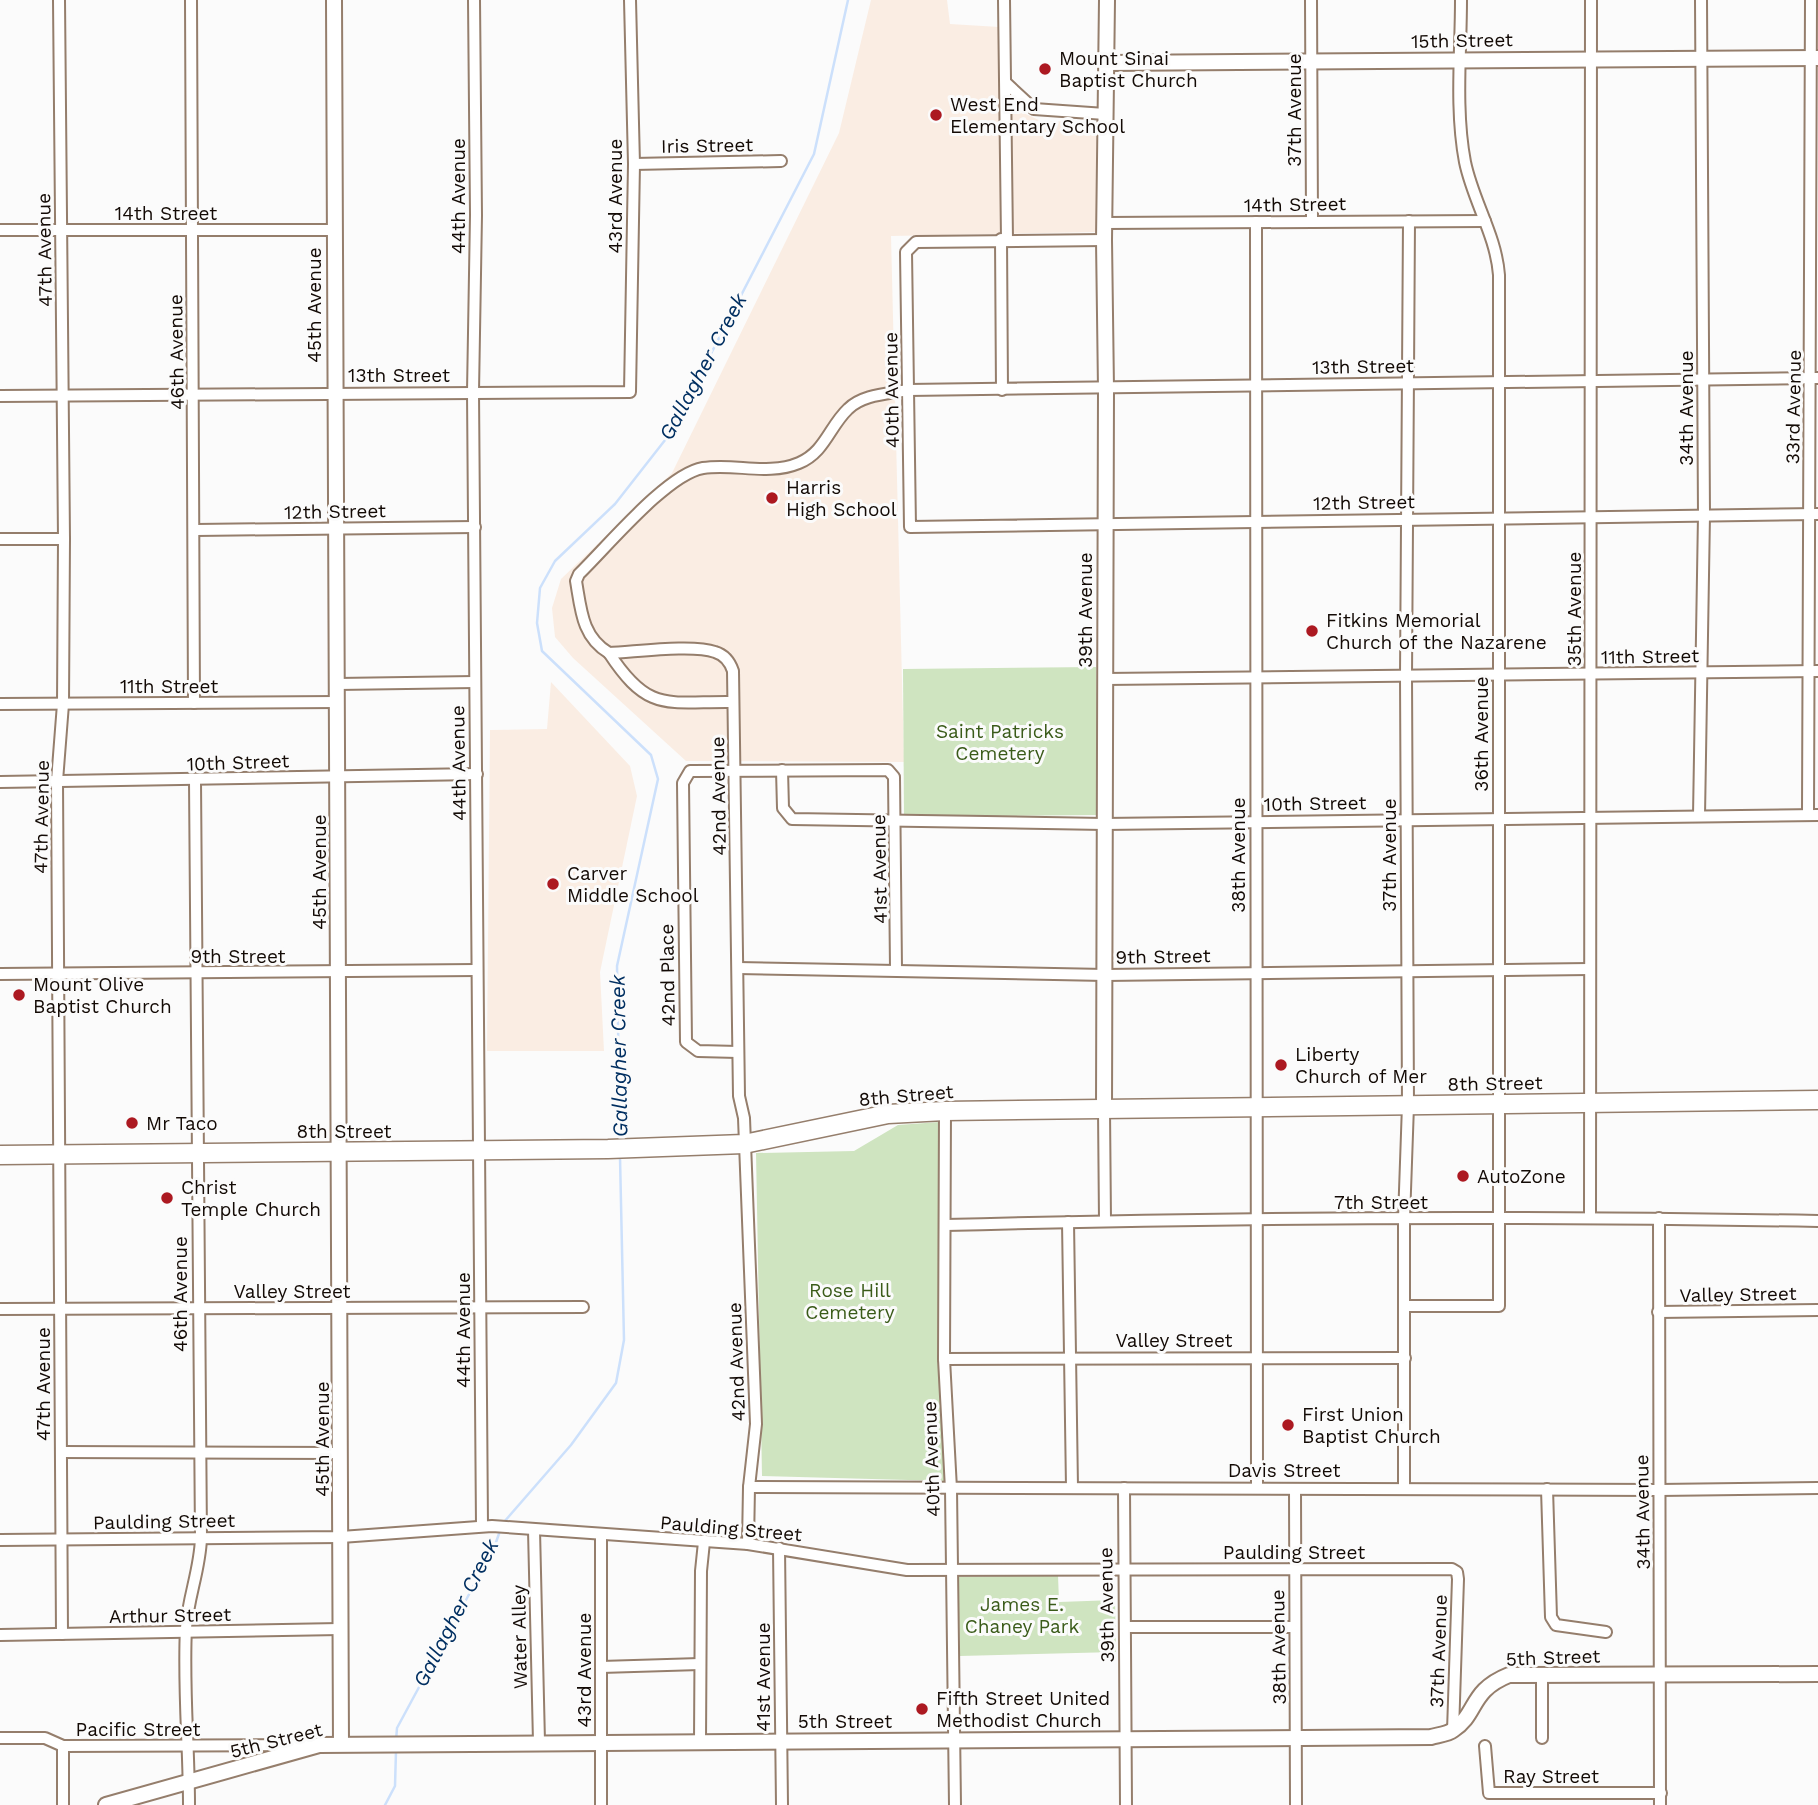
<svg xmlns="http://www.w3.org/2000/svg" width="1818" height="1805" font-family="'Work Sans',sans-serif">
<style>
.built{fill:#faede3}
.green{fill:#cfe4c0}
.lines{fill:none;stroke-linecap:round;stroke-linejoin:round}
.stream{stroke:#cce0fb;stroke-width:2.5}
.minor-casing{stroke:#957e6c;stroke-width:14}
.tertiary-casing{stroke:#957e6c;stroke-width:18}
.primary-casing{stroke:#957e6c;stroke-width:21}
.minor{stroke:#fff;stroke-width:10}
.tertiary{stroke:#fff;stroke-width:14}
.primary{stroke:#fff;stroke-width:18}
.poi-dot{fill:#ac1921;stroke:#fbfbfb;stroke-width:2.5}
.labels{text-anchor:middle;stroke-width:6;stroke-linejoin:round;paint-order:stroke}
.street-label{font-size:19px;fill:#130a05;stroke:#fbfbfb}
.poi-label{font-size:19px;fill:#130a05;stroke:#fbfbfb;text-anchor:start}
.park-label{font-size:19px;fill:#3a5b19;stroke:#fbfbfb}
.water-label{font-size:21px;font-style:italic;fill:#012f61;stroke:#fbfbfb}
</style>
<rect width="100%" height="100%" fill="#fbfbfb"/>
<g class="built">
<polygon points="871,0 947,0 950,24 999,27 1000,92 1015,109 1041,121 1096,122 1098,232 891,236 904,762 686,761 573,658 555,637 552,608 561,579 672,473 839,133"/>
<polygon points="551,682 630,766 637,796 600,972 604,1051 487,1051 490,730 547,729"/>
</g>
<g class="green">
<polygon points="1096,667 1098,815 904,817 903,669"/>
<polygon points="939,1122 945,1481 762,1476 756,1153 854,1151 898,1125"/>
<polygon points="1058,1575 1059,1602 1115,1600 1116,1652 960,1656 958,1577"/>
</g>
<g class="lines">
<g class="stream">
<polyline points="620,1143 617,966 658,779 651,755 542,651 537,623 540,588 555,561 615,504 669,435 814,154 848,0"/>
<polyline points="504,1522 571,1445 616,1383 624,1340 620,1157"/>
<polyline points="396,1741 397,1728 494,1548 501,1528"/>
<polyline points="385,1805 395,1786 396,1751"/>
</g>
<g class="minor-casing">
<g id="minor">
<polyline points="59,0 64,539 63,704 57,781 62,1634"/>
<polyline points="191,0 194,703"/>
<polyline points="474,0 476,215 473,392 482,1526"/>
<polyline points="1004,0 1007,239"/>
<polyline points="1311,0 1312,221"/>
<polyline points="1006,83 1034,109 1105,114"/>
<polyline points="634,164 781,161"/>
<polyline points="1256,222 1257,1488"/>
<polyline points="1105,223 1485,221"/>
<polyline points="0,230 333,230"/>
<polyline points="1001,239 1002,390"/>
<polyline points="1104,240 916,242 906,252 910,527 1818,514"/>
<polyline points="0,396 630,392 634,164 630,0"/>
<polyline points="196,530 475,527"/>
<polyline points="0,539 64,539"/>
<path d="M 609,653 C 649,714 667,701 733,702"/>
<polyline points="1105,679 1818,671"/>
<polyline points="338,684 475,682"/>
<polyline points="0,704 338,702"/>
<polyline points="782,770 783,808 792,819 1104,824 1818,815"/>
<polyline points="0,782 477,774"/>
<polyline points="1808,815 1811,0"/>
<polyline points="1699,816 1704,515 1701,0"/>
<polyline points="738,968 1105,975 1590,969"/>
<polyline points="0,974 477,970"/>
<polyline points="738,1052 698,1051 686,1042 683,783 690,771 888,770 894,777 896,969"/>
<polyline points="1104,1110 1105,1221"/>
<polyline points="945,1111 944,1359 951,1489 955,1805"/>
<polyline points="1590,1218 1591,0"/>
<polyline points="1659,1218 1660,1805"/>
<polyline points="1068,1222 1072,1487"/>
<path d="M 945,1225 C 1236,1217 1527,1216 1818,1221"/>
<path d="M 1405,1306 L 1499,1306 L 1499,275 C 1496,235 1473,201 1465,162 C 1455,110 1461,52 1461,0"/>
<polyline points="0,1309 583,1307"/>
<polyline points="1658,1312 1818,1310"/>
<polyline points="944,1359 1405,1358"/>
<polyline points="61,1452 341,1453"/>
<polyline points="749,1487 1659,1490 1818,1488"/>
<polyline points="1124,1488 1126,1805"/>
<polyline points="1404,1488 1404,1219 1408,1105 1406,676 1409,221"/>
<polyline points="1295,1489 1296,1805"/>
<polyline points="1547,1489 1551,1617 1556,1625 1606,1632"/>
<polyline points="534,1530 539,1742"/>
<polyline points="601,1535 601,1805"/>
<polyline points="0,1540 341,1537 492,1526 748,1544 907,1570 1452,1569 1457,1572 1458,1579 1453,1731"/>
<path d="M 748,1544 L 749,1487 L 756,1424 L 744,1118 L 739,1096 L 733,671 C 730,662 725,655 715,652 C 693,644 635,652 609,653 C 582,637 581,610 576,581 L 579,574 C 607,547 667,474 703,468 C 735,463 768,476 799,463 C 825,452 829,427 848,409 C 863,394 889,394 908,390 L 1818,378"/>
<polyline points="779,1548 782,1805"/>
<polyline points="1125,1627 1295,1627"/>
<polyline points="0,1635 340,1629"/>
<polyline points="601,1667 700,1664"/>
<polyline points="1542,1675 1542,1738"/>
<polyline points="0,1738 45,1738 63,1746 306,1745"/>
<polyline points="700,1741 701,1571 704,1542"/>
<polyline points="63,1746 63,1805"/>
<polyline points="1485,1746 1489,1793 1661,1793"/>
<path d="M 189,1805 C 189,1746 183,1687 186,1628 C 188,1597 200,1570 201,1538 L 195,781"/>
</g>
</g>
<g class="tertiary-casing">
<g id="tertiary">
<polyline points="334,0 341,1744"/>
<polyline points="1107,63 1818,58"/>
<polyline points="1104,1110 1106,389 1104,240 1107,0"/>
<path d="M 106,1805 L 319,1745 L 1431,1737 C 1438,1735 1448,1734 1453,1730 C 1478,1714 1469,1691 1509,1675 L 1818,1674"/>
</g>
</g>
<g class="primary-casing">
<polyline id="primary" points="0,1155 608,1149 744,1144 888,1114 945,1111 1818,1100"/>
</g>
<use href="#minor" class="minor"/>
<use href="#tertiary" class="tertiary"/>
<use href="#primary" class="primary"/>
</g>
<g class="poi-dot">
<circle cx="1045" cy="69" r="7"/>
<circle cx="936" cy="115" r="7"/>
<circle cx="772" cy="498" r="7"/>
<circle cx="1312" cy="631" r="7"/>
<circle cx="553" cy="884" r="7"/>
<circle cx="19" cy="995" r="7"/>
<circle cx="1281" cy="1065" r="7"/>
<circle cx="132" cy="1123" r="7"/>
<circle cx="1463" cy="1176" r="7"/>
<circle cx="167" cy="1198" r="7"/>
<circle cx="1288" cy="1425" r="7"/>
<circle cx="922" cy="1709" r="7"/>
</g>
<g class="labels">
<g class="street-label">
<text transform="translate(1462 40) rotate(-1)" y="7">15th Street</text>
<text transform="translate(1294 110) rotate(-90)" y="7">37th Avenue</text>
<text transform="translate(707 145) rotate(-1)" y="7">Iris Street</text>
<text transform="translate(458 196) rotate(-90)" y="7">44th Avenue</text>
<text transform="translate(615 196) rotate(-90)" y="7">43rd Avenue</text>
<text transform="translate(1295 204) rotate(-1)" y="7">14th Street</text>
<text x="166" y="220">14th Street</text>
<text transform="translate(44 250) rotate(-91)" y="7">47th Avenue</text>
<text transform="translate(314 305) rotate(-90)" y="7">45th Avenue</text>
<text transform="translate(176 352) rotate(-91)" y="7">46th Avenue</text>
<text transform="translate(1363 366) rotate(-1)" y="7">13th Street</text>
<text x="399" y="382">13th Street</text>
<text transform="translate(891 390) rotate(-91)" y="7">40th Avenue</text>
<text transform="translate(1793 407) rotate(-89)" y="7">33rd Avenue</text>
<text transform="translate(1686 408) rotate(-90)" y="7">34th Avenue</text>
<text transform="translate(1364 502) rotate(-1)" y="7">12th Street</text>
<text transform="translate(335 511) rotate(-1)" y="7">12th Street</text>
<text transform="translate(1574 609) rotate(-90)" y="7">35th Avenue</text>
<text transform="translate(1085 610) rotate(-90)" y="7">39th Avenue</text>
<text transform="translate(1650 656) rotate(-1)" y="7">11th Street</text>
<text x="169" y="693">11th Street</text>
<text transform="translate(1481 734) rotate(-90)" y="7">36th Avenue</text>
<text transform="translate(238 762) rotate(-2)" y="7">10th Street</text>
<text transform="translate(458 763) rotate(-91)" y="7">44th Avenue</text>
<text transform="translate(718 796) rotate(-91)" y="7">42nd Avenue</text>
<text transform="translate(1315 803) rotate(-1)" y="7">10th Street</text>
<text transform="translate(41 817) rotate(-89)" y="7">47th Avenue</text>
<text transform="translate(1238 855) rotate(-90)" y="7">38th Avenue</text>
<text transform="translate(1389 855) rotate(-90)" y="7">37th Avenue</text>
<text transform="translate(879 869) rotate(-91)" y="7">41st Avenue</text>
<text transform="translate(319 872) rotate(-90)" y="7">45th Avenue</text>
<text x="238" y="963">9th Street</text>
<text transform="translate(1163 956) rotate(-1)" y="7">9th Street</text>
<text transform="translate(667 975) rotate(-91)" y="7">42nd Place</text>
<text transform="translate(1495 1083) rotate(-1)" y="7">8th Street</text>
<text transform="translate(906 1095) rotate(-5)" y="7">8th Street</text>
<text x="344" y="1138">8th Street</text>
<text x="1381" y="1209">7th Street</text>
<text x="292" y="1298">Valley Street</text>
<text transform="translate(180 1294) rotate(-90)" y="7">46th Avenue</text>
<text transform="translate(1738 1294) rotate(-1)" y="7">Valley Street</text>
<text transform="translate(463 1330) rotate(-90)" y="7">44th Avenue</text>
<text x="1174" y="1347">Valley Street</text>
<text transform="translate(736 1362) rotate(-92)" y="7">42nd Avenue</text>
<text transform="translate(43 1384) rotate(-90)" y="7">47th Avenue</text>
<text transform="translate(322 1439) rotate(-90)" y="7">45th Avenue</text>
<text transform="translate(931 1459) rotate(-92)" y="7">40th Avenue</text>
<text x="1284" y="1477">Davis Street</text>
<text transform="translate(1642 1512) rotate(-91)" y="7">34th Avenue</text>
<text transform="translate(164 1521) rotate(-1)" y="7">Paulding Street</text>
<text transform="translate(731 1528) rotate(5)" y="7">Paulding Street</text>
<text x="1294" y="1559">Paulding Street</text>
<text transform="translate(1106 1605) rotate(-91)" y="7">39th Avenue</text>
<text transform="translate(170 1615) rotate(-1)" y="7">Arthur Street</text>
<text transform="translate(519 1637) rotate(-91)" y="7">Water Alley</text>
<text transform="translate(1278 1647) rotate(-91)" y="7">38th Avenue</text>
<text transform="translate(1438 1651) rotate(-88)" y="7">37th Avenue</text>
<text transform="translate(1553 1657) rotate(-2)" y="7">5th Street</text>
<text transform="translate(584 1670) rotate(-90)" y="7">43rd Avenue</text>
<text transform="translate(763 1677) rotate(-90)" y="7">41st Avenue</text>
<text x="845" y="1728">5th Street</text>
<text x="138" y="1736">Pacific Street</text>
<text transform="translate(276 1740) rotate(-14)" y="7">5th Street</text>
<text x="1551" y="1783">Ray Street</text>
</g>
<g class="poi-label">
<text x="1059" y="65">Mount Sinai<tspan x="1059" dy="22">Baptist Church</tspan></text>
<text x="950" y="111">West End<tspan x="950" dy="22">Elementary School</tspan></text>
<text x="786" y="494">Harris<tspan x="786" dy="22">High School</tspan></text>
<text x="1326" y="627">Fitkins Memorial<tspan x="1326" dy="22">Church of the Nazarene</tspan></text>
<text x="567" y="880">Carver<tspan x="567" dy="22">Middle School</tspan></text>
<text x="33" y="991">Mount Olive<tspan x="33" dy="22">Baptist Church</tspan></text>
<text x="1295" y="1061">Liberty<tspan x="1295" dy="22">Church of Mer</tspan></text>
<text x="146" y="1130">Mr Taco</text>
<text x="1477" y="1183">AutoZone</text>
<text x="181" y="1194">Christ<tspan x="181" dy="22">Temple Church</tspan></text>
<text x="1302" y="1421">First Union<tspan x="1302" dy="22">Baptist Church</tspan></text>
<text x="936" y="1705">Fifth Street United<tspan x="936" dy="22">Methodist Church</tspan></text>
</g>
<g class="park-label">
<text x="1000" y="738">Saint Patricks<tspan x="1000" dy="22">Cemetery</tspan></text>
<text x="850" y="1297">Rose Hill<tspan x="850" dy="22">Cemetery</tspan></text>
<text x="1022" y="1611">James E.<tspan x="1022" dy="22">Chaney Park</tspan></text>
</g>
<g class="water-label">
<text transform="translate(703 367) rotate(-62)" y="7">Gallagher Creek</text>
<text transform="translate(619 1056) rotate(-91)" y="7">Gallagher Creek</text>
<text transform="translate(456 1613) rotate(-63)" y="7">Gallagher Creek</text>
</g>
</g>
</svg>
